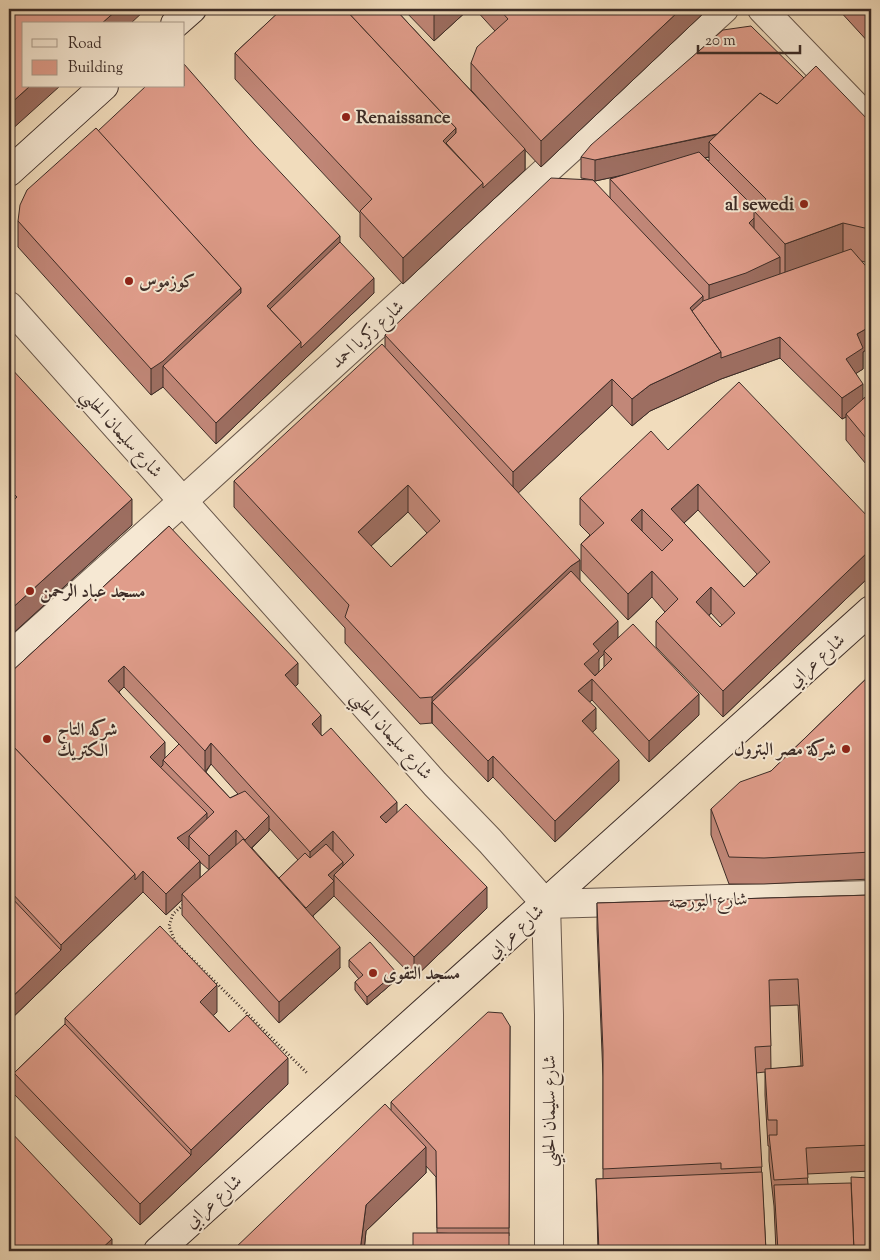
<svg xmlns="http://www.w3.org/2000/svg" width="880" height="1260" font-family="'Sorts Mill Goudy',Amiri,serif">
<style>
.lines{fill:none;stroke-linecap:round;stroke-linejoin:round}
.street-casing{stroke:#69584c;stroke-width:30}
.secondary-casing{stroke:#3c2c27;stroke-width:30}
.path{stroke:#3c2c27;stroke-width:3;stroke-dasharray:1 2.5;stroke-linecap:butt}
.street{stroke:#f6e8d3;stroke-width:28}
.secondary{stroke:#f6e8d3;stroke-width:28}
.wall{fill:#c18778;stroke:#3c2c27;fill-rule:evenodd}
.shaded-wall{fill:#9d6e61;stroke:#3c2c27}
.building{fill:#e09d8b;stroke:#3c2c27;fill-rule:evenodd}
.poi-dot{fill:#8f2418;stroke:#f6e8d3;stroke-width:2}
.labels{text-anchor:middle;stroke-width:4;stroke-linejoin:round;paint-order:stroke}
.poi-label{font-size:18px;font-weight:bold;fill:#3c2c27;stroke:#f6e8d3;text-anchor:start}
.street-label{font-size:18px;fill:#3c2c27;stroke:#f6e8d3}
</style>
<rect width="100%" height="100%" fill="#f1dcbc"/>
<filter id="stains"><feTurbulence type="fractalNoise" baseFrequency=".004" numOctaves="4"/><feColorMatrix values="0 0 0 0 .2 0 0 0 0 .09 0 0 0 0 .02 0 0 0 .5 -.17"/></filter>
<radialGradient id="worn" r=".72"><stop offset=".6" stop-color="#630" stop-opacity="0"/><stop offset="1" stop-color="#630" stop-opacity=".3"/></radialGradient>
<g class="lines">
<g class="street-casing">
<g id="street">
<polyline points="762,9 871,122"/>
<polyline points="9,306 435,784 490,841 546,904 549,1015 549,1251"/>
<polyline points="9,657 183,501 724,9"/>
<polyline points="546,904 871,895"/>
</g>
</g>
<g class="secondary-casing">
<g id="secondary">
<polyline points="175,24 192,9"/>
<polyline points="9,172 104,86"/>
<polyline points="158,1251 871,610"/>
</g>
</g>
<polyline class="path" points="183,905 173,914 169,926 175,942 308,1074"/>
<use href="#street" class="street"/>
<use href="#secondary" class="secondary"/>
</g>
<g class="wall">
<polygon points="274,9 395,9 489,110 471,90 471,63 495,31 475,9 708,9 541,167 525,150 525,170 403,284 360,237 360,213 235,79 235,53 278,13"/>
<polygon points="403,9 469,9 434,41"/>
<polygon points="838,9 871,9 871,45"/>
<path d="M 804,78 L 871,123 L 871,261 L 869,263 L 861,261 L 871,272 L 871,373 L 870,371 L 870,347 L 863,352 L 863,369 L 856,373 L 863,399 L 871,392 L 871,470 L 846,440 L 846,417 L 842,419 L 780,358 L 721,379 L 650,411 L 632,426 L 612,405 L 518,493 L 580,581 L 618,638 L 699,715 L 649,762 L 592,700 L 589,702 L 596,729 L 592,732 L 619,781 L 555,842 L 493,777 L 488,782 L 432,723 L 420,724 L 345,643 L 345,628 L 234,507 L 234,481 L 385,347 L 385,335 L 593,180 L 581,178 L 581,157 ZM 709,157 L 709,161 L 705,158 ZM 623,175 L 610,179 L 610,198 L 593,181 L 595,181 ZM 408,512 L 427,533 L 391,567 L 371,546 ZM 604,654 L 604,667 L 595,676 L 599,659 Z"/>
<polygon points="98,131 340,242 374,293 216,444 163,387 151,395 18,247 18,221"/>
<polygon points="9,366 132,525 9,637"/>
<path d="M 668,450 L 871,520 L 871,575 L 723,717 L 656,647 L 656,621 L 665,612 L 652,597 L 628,620 L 581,570 L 581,544 L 590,535 L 580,525 L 580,498 ZM 698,510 L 757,574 L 744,587 L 684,523 ZM 711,613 L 722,625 L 720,627 L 709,616 Z"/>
<path d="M 169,526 L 298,684 L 295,686 L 321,735 L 397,813 L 487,908 L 414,978 L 334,896 L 313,916 L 340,968 L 279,1023 L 182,915 L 182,900 L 166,915 L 143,892 L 9,1021 L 9,674 ZM 124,687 L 179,744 L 165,758 L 119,692 ZM 211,764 L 238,794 L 230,798 L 206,772 ZM 269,828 L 298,860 L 279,878 L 252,848 L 269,831 ZM 200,862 L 209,870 L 200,878 Z"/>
<polygon points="871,674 871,879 764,884 729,884 711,835 711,809 771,771"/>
<path d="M 871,895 L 871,1171 L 807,1174 L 808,1184 L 871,1251 L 776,1251 L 774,1206 L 769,1161 L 769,1146 L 768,1146 L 765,1095 L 765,1072 L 756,1073 L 766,1251 L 598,1251 L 596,1179 L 603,1179 L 603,1077 L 597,929 L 597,903 ZM 798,1005 L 801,1066 L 771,1069 L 770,1006 Z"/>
<polygon points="349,960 396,980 367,1005 355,990 355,982 359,979 349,967"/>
<polygon points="217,1012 213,1015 229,1032 288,1084 140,1225 14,1094 14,1073 65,1024 65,1018"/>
<polygon points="510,1026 509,1236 437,1233 436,1177 426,1166 426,1173 366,1231 364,1251 232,1251 391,1110 391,1102"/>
</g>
<g class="shaded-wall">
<polygon points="118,9 144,9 144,11 130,24 101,24"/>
<polygon points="441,9 469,9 434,41 434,15"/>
<polygon points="681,9 708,9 541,167 541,141"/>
<polygon points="30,86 60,86 9,132 9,105"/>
<polygon points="456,128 456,154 443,141"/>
<polygon points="724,133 709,142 709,157 595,181 595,160"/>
<polygon points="525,149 525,170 403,284 403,258 483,183"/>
<polygon points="754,218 754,239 749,223"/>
<polygon points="843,223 843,257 785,277 785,244"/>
<polygon points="871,227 871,261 869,263 869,229"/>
<polygon points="340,236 340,257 274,320 267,306"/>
<polygon points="780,257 780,278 709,306 709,285"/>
<polygon points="374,278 374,293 216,444 216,423 301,342"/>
<polygon points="241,288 241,314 163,366 163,387 151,395 151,369"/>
<polygon points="703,296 703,322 699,326 690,308"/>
<polygon points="871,326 871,347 870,345 870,347 863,352 863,369 846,380 846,359 857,334"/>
<polygon points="780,337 780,358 721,379 650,411 632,426 632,399 650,385 721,352"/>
<polygon points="612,379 612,405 513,498 513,472"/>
<polygon points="863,384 863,405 846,414 846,417 842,419 842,398"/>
<polygon points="698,484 698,510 671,535 671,509"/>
<polygon points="408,485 408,512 358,558 358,532"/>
<polygon points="132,499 132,525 9,637 9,611"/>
<polygon points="642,509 642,535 631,520"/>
<polygon points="871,549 871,575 723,717 723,691"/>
<polygon points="580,560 580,587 432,702 432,723 432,697 571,566"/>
<polygon points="652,571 652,597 628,620 628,594"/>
<polygon points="711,587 711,613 696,628 696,602"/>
<polygon points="618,621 618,642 604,651 604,654 599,659 599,672 584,685 584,664 593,644"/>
<polygon points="298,663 298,684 285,696 285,675"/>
<polygon points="124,666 124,687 108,702 108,681"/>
<polygon points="592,679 592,700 578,712 578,691"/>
<polygon points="699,694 699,715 649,762 649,741"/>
<polygon points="596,708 596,729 582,742 582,721"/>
<polygon points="321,715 321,736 312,724"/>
<polygon points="165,742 165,762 163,760 163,765 150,778 150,757"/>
<polygon points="211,743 211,764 205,772 205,751"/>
<polygon points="493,756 493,777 488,782 488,761"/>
<polygon points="619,760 619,781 555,842 555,821"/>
<polygon points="397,802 397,823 380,838 380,817"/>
<polygon points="207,813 207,834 189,836 189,851 177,838"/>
<polygon points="269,816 269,831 245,854 245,840"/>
<polygon points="236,830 236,845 209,871 209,856"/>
<polygon points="333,831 333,852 310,873 310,852"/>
<polygon points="200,861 200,882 182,894 182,900 166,915 166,894"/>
<polygon points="343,862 343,876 334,875 334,896 302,926 302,911 328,875"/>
<polygon points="143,871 143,892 9,1021 9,1000 61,950 61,945 135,874"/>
<polygon points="487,887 487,908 414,978 414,957"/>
<polygon points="340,947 340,968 279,1023 279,1002"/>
<polygon points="396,972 396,980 367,1005 367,997"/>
<polygon points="217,985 217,1012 200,1028 200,1002"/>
<polygon points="288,1058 288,1084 140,1225 140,1204 191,1155 191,1150"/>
<polygon points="426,1147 426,1173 366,1231 364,1251 360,1251 366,1205"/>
<polygon points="112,1239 112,1251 99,1251"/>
</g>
<g class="building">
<polygon points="9,9 118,9 101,24 24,24 24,86 30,86 9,105"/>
<polygon points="282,9 345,9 456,128 443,141 483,183 403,258 360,211 372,199 235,53"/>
<polygon points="345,9 395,9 525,149 483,188 483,183 446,143 456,133 456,128"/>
<polygon points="428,9 441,9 434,15"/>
<polygon points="499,9 681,9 541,141 471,63 477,47 508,19"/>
<polygon points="862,9 871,9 871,19"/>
<polygon points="751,26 804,78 777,104 760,93 717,134 595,160 581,157 591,145 723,30"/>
<polygon points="184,64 254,144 340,236 267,306 301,342 216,423 163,366 241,293 241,288 98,131 146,86 184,86"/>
<polygon points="816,66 871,123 871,227 869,229 843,223 785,244 754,211 766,199 709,142 760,93 777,104"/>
<polygon points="96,128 241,288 163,361 151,369 18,221 20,205 27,190"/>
<polygon points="699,152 756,209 754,211 754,218 749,223 780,257 746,273 709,285 610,179"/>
<polygon points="551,178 593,180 703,296 690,308 721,352 650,385 632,399 612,379 513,472 385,335"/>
<polygon points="340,242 374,278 301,348 301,342 270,309"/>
<polygon points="851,249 871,272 871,326 857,334 863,348 846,359 863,384 842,398 780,337 721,358 721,352 692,311 703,301"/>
<path d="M 382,344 L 580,560 L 571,566 L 432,697 L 420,698 L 345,617 L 349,605 L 234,481 ZM 408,485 L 440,521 L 391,567 L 358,532 Z"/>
<polygon points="9,366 132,499 9,611 9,505 17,497 9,489"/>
<path d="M 739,382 L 871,520 L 871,549 L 723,691 L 656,621 L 678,599 L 652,571 L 628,594 L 581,544 L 604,523 L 580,498 L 651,431 L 668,450 ZM 698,484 L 770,562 L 744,587 L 671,509 ZM 642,509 L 673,540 L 662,551 L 631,520 ZM 711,587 L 735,613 L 720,627 L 696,602 Z"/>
<polygon points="871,392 871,444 846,414"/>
<polygon points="169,526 298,663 285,675 321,715 312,724 322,736 331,728 397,802 380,817 386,823 406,804 487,887 414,957 334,875 354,855 333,831 310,852 211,743 205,751 124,666 108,681 165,742 150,757 207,813 189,830 177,838 200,861 166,894 143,871 135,880 135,874 9,742 9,674"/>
<polygon points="571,571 618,621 593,644 599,651 584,664 595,676 612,659 604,651 633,624 699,694 649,741 592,679 578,691 596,708 582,721 619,760 555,821 493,756 488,761 432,702"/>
<polygon points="871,674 871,852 764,858 729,857 711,809 740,782 771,771"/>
<polygon points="9,742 135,874 61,945 9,890"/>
<polygon points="179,744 230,798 245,791 269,816 245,840 236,830 209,856 189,836 214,812 163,760"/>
<polygon points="243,839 340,947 279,1002 182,894"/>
<polygon points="326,844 343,862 328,875 334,881 306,908 279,878 305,853 310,858"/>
<polygon points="9,895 61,950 9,1000"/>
<polygon points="871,895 871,1145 806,1148 808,1178 774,1180 769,1135 777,1135 777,1120 768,1120 765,1069 803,1066 798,979 769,980 771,1046 755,1047 762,1167 721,1169 721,1163 603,1169 603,1051 597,903"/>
<polygon points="160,926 217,985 200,1002 229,1032 247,1015 288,1058 191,1150 65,1018"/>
<polygon points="370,942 396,972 367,997 355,982 363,975 349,960"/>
<polygon points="488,1012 502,1013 510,1026 509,1228 437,1228 436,1151 391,1102"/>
<polygon points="65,1024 191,1155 140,1204 14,1073"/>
<polygon points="385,1104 426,1147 366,1205 360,1251 232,1251"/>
<polygon points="9,1130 112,1239 99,1251 9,1251"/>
<polygon points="762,1172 766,1251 599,1251 596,1179"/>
<polygon points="851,1177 871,1178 871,1251 854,1251"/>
<polygon points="851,1183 854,1251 778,1251 774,1185"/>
<rect x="413" y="1233" width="96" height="18"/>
</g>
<g class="poi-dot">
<circle cx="346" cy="117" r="5"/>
<circle cx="804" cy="204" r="5"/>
<circle cx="129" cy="281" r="5"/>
<circle cx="30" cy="591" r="5"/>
<circle cx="47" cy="739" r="5"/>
<circle cx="846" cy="749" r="5"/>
<circle cx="373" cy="973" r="5"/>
</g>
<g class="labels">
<g class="poi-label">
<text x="356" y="123">Renaissance</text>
<text x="794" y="210" text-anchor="end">al sewedi</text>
<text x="139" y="287">كوزموس</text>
<text x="40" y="597">مسجد عباد الرحمن</text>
<text x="57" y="735">شركه التاج<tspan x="57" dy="21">الكتريك</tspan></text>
<text x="836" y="755" text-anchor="end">شركة مصر البترول</text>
<text x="383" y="979">مسجد التقوى</text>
</g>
<g class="street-label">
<text transform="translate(367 334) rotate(-42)" y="6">شارع زكريا احمد</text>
<text transform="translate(122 433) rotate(48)" y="6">شارع سليمان الحلبي</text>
<text transform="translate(816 660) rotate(-42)" y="6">شارع عرابي</text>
<text transform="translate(392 735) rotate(48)" y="6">شارع سليمان الحلبي</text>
<text transform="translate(708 900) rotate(-2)" y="6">شارع البورصه</text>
<text transform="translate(515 931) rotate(-42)" y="6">شارع عرابي</text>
<text transform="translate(549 1111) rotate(-90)" y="6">شارع سليمان الحلبي</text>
<text transform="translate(213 1201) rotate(-42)" y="6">شارع عرابي</text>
</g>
</g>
<rect width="880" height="1260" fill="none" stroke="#f1dcbc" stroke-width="30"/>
<rect x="10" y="10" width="860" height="1240" fill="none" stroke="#3c2c27" stroke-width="2.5"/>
<rect x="15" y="15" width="850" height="1230" fill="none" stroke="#3c2c27"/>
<rect x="22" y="22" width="162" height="65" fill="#f6e8d3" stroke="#ac9d8e"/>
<rect x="32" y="39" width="25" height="8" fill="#f6e8d3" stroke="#ac9d8e"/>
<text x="68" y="48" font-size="15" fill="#3c2c27">Road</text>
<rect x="32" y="60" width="25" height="15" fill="#e09d8b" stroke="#ac9d8e"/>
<text x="68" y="72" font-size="15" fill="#3c2c27">Building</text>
<path d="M698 45v8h102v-8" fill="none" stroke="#3c2c27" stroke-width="2.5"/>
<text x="705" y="45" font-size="15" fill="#3c2c27" stroke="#f6e8d3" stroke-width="4" paint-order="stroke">20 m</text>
<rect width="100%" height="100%" filter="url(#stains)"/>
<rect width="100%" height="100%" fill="url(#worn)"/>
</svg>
